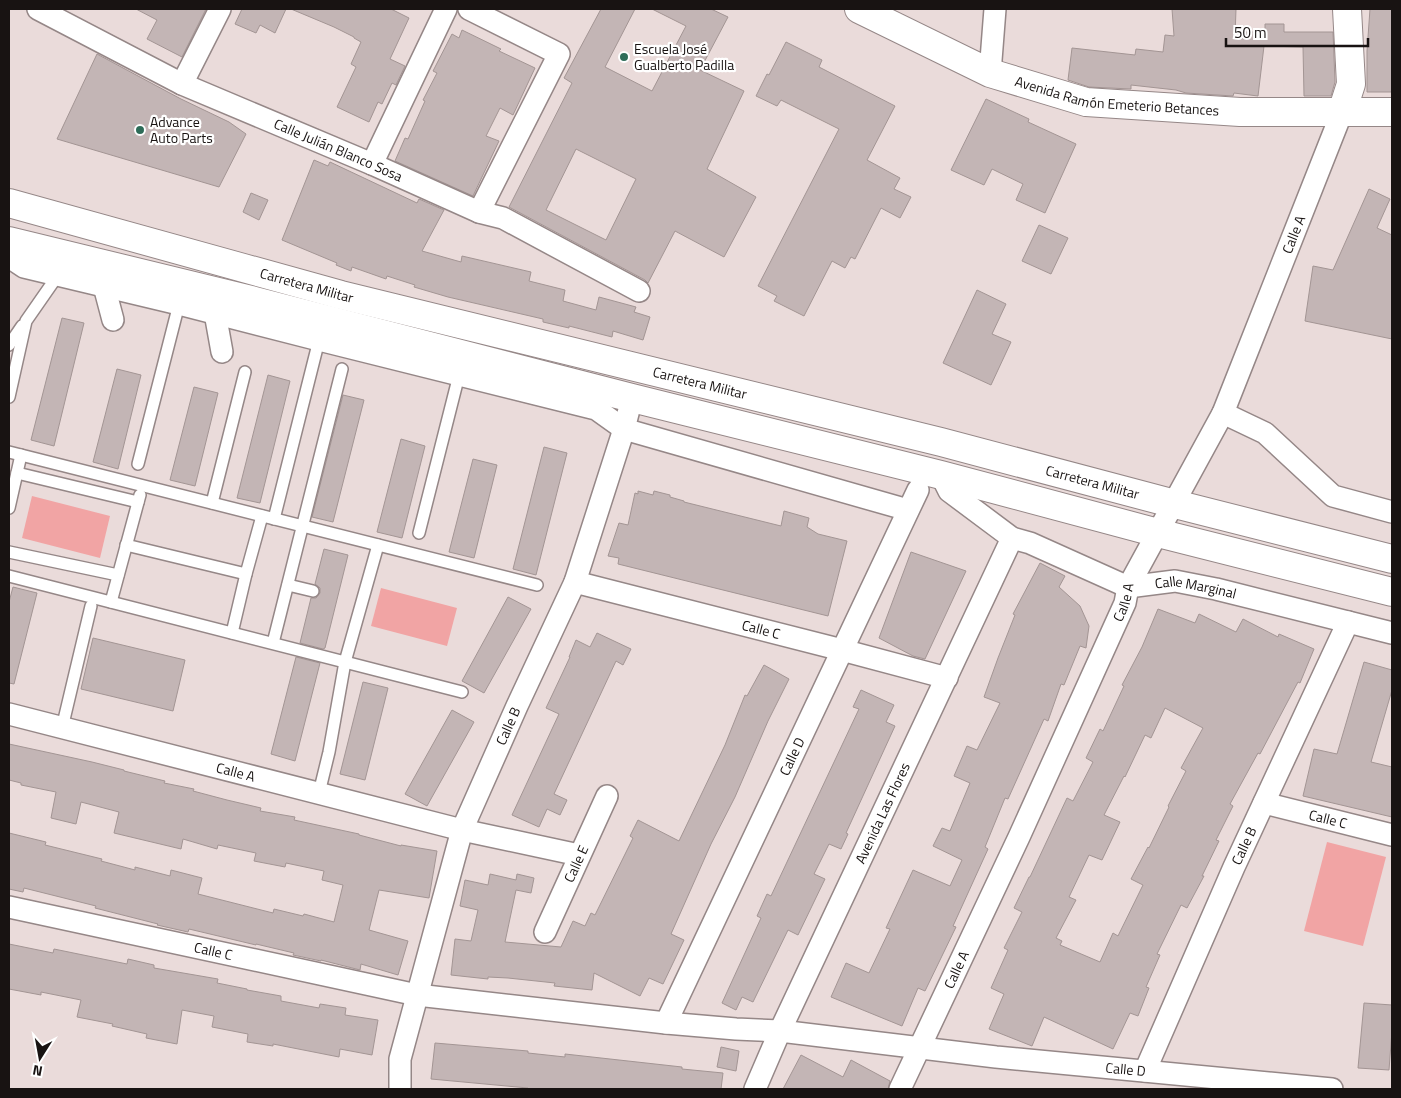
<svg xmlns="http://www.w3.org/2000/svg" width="1401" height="1098" font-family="'Titillium Web',sans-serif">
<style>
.green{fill:#f1a4a4}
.building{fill:#c3b5b5;stroke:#a39594;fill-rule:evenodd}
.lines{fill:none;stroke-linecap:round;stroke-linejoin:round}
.lane-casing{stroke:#958787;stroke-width:14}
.street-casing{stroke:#958787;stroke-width:24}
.secondary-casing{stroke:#958787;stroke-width:30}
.lane{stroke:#fff;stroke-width:11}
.street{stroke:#fff;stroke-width:21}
.secondary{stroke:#fff;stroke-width:28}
.poi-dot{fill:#2e6c58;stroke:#fff;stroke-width:2}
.labels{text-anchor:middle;stroke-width:4.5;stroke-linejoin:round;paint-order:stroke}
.poi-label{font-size:14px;fill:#181312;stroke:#fff;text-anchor:start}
.street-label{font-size:14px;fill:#181312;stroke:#fff}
</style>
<rect width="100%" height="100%" fill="#eadbda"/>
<g class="green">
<polygon points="32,496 110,516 100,558 22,538"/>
<polygon points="381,588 457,608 447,646 371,626"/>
<polygon points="1327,842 1386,857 1363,946 1304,931"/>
</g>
<g class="building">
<polygon points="136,9 206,9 182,57 147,39 157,20"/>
<polygon points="242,9 286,9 275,33 260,25 256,33 235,24"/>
<polygon points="291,9 391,9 409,18 390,59 405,66 396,85 392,83 382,104 378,102 369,122 337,107 356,67 351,64 361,42 354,38 354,37 334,27"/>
<path d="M 601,9 L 635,9 L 605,67 L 652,91 L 686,26 L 652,9 L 711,9 L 728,17 L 700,70 L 744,91 L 707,169 L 756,197 L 724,257 L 675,231 L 648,283 L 645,280 L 509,207 L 572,83 L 564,78 ZM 576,149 L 636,179 L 606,240 L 546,210 Z"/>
<polygon points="1172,9 1236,9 1235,37 1246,39 1246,32 1265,32 1265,24 1284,24 1284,32 1333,32 1335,82 1331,96 1304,96 1303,47 1264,46 1258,96 1234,93 1233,96 1186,93 1176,90 1131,85 1131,89 1089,87 1068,80 1072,48 1135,55 1136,49 1163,52 1165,35 1174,36"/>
<polygon points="1370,9 1392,9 1392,92 1367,92 1367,51"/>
<polygon points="462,30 501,49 499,51 535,68 513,115 500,108 486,136 499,141 473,196 395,161 405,138 408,139 425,101 423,100 437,73 433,71 452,34 459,38"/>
<polygon points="786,42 822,60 819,67 895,106 867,160 900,178 894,189 911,197 900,218 881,208 855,259 851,257 845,268 832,261 804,316 774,301 777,296 758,286 839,129 781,100 777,106 756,96 767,74 769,75"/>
<polygon points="97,54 181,99 229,122 246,134 219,187 57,139"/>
<polygon points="986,99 1029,119 1028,122 1076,144 1045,213 1016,200 1023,184 992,169 984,185 951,170"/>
<polygon points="314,160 328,166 330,162 417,203 419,199 444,210 422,251 461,262 462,256 531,272 529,281 565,290 563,301 596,310 599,297 636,307 634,312 650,317 643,340 613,331 612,337 569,326 569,328 543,322 543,319 448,297 414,287 415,285 387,276 386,279 352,267 351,271 336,265 337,263 282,240"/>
<polygon points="1369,189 1390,199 1377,228 1392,235 1392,339 1305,321 1313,266 1333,270"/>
<polygon points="251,193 268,200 259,220 243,212"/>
<polygon points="1039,225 1068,238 1051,274 1022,261"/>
<polygon points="977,290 1006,304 992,334 1011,342 991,385 943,363"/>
<polygon points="62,318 84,323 54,446 31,440"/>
<polygon points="117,369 141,375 118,469 93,462"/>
<polygon points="268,375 290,381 260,503 237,498"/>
<polygon points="194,387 218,393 195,486 170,480"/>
<polygon points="343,395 364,400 333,522 312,517"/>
<polygon points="401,439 425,446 402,538 377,532"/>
<polygon points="544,447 567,453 536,575 513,569"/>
<polygon points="473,459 497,465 474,558 449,552"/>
<polygon points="638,491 653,495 654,491 670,495 670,497 684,501 684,502 781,526 784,511 809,518 807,527 818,534 847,541 828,616 618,564 619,558 608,556 619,523 628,525 635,493 638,494"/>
<polygon points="324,549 348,555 325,648 323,649 300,643 311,598 316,598 320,593 320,588 315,584"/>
<polygon points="911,552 966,571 925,659 913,656 879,638"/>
<polygon points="1040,563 1065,576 1059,587 1080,606 1089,626 1086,648 1080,646 1064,685 1061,684 1048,721 1044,719 1008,799 1005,798 985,847 988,849 953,926 956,927 925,991 918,988 902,1026 831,997 846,963 869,973 890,929 886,928 913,870 950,886 962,860 933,846 942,828 950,831 970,783 954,776 967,746 977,750 1000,703 984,697 998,658 1015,615 1013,614"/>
<polygon points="13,587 37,593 14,684 9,683 9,602"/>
<polygon points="508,597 531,609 484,693 462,681"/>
<path d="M 1158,609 L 1195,623 L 1199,614 L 1236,632 L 1243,619 L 1278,637 L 1279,634 L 1314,649 L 1300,683 L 1298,682 L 1260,754 L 1258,753 L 1230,804 L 1233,806 L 1216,840 L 1219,841 L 1202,876 L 1204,876 L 1187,908 L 1181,905 L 1157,954 L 1160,955 L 1146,987 L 1149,988 L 1138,1016 L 1130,1013 L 1113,1049 L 1044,1017 L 1032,1046 L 989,1029 L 1004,994 L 991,988 L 1008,950 L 1004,948 L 1022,912 L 1014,908 L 1029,877 L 1030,877 L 1067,798 L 1073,801 L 1093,762 L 1086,758 L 1100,729 L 1103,731 L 1124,686 L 1122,685 L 1142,647 ZM 1165,708 L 1203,728 L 1181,768 L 1186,771 L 1168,806 L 1169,807 L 1149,848 L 1148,847 L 1131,879 L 1143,885 L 1118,936 L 1113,933 L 1100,962 L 1060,945 L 1062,941 L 1056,938 L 1076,900 L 1069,897 L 1089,855 L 1102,860 L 1120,822 L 1104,815 L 1124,776 L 1125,777 L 1145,735 L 1151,738 Z"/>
<polygon points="597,633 631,649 623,665 616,661 554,794 567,800 560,815 547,809 539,827 512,815 559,714 546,708 563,672 570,657 569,657 576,640 590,647"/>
<polygon points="93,638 185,660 173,711 81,689"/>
<polygon points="296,657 320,663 295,761 271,754"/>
<polygon points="1364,662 1392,670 1392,690 1371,762 1392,767 1392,817 1303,796 1314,749 1337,754"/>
<polygon points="764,665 789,679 768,721 735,797 711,844 671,934 684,940 663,984 649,978 640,996 594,973 592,990 554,986 555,983 508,978 488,977 488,979 451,975 455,939 471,941 478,910 460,906 465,880 488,885 490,874 516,880 517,874 534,878 531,893 516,890 505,942 561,947 573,921 585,926 591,913 595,915 633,838 630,836 638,820 679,841 725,745 745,695 747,696"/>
<polygon points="363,682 388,688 365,780 340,774"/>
<polygon points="861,690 894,705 886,722 895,726 846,833 848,834 841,849 829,844 814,874 825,879 798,935 788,930 753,1002 742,997 736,1010 722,1003 761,918 757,916 767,894 771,896 859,709 853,707"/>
<polygon points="452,710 474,722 427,806 405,794"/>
<polygon points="9,744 92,762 124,770 124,771 165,781 164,783 194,789 193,791 227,800 261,808 260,811 295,817 294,820 359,834 359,835 401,846 401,845 437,851 429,898 379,890 369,930 408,941 398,975 361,964 360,970 321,960 321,961 293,955 294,953 256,944 256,945 189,929 188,932 157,925 158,924 95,908 96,906 24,888 23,892 9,889 9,833 46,842 45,845 102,859 101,861 135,870 135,867 170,876 171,870 202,878 198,894 273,913 274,909 303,916 304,914 334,922 343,885 322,880 324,871 286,863 285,867 254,861 256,853 218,845 217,849 183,839 181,849 114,833 119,812 81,802 76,824 51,818 56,792 21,785 21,783 9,780"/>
<polygon points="9,944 53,953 54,949 127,964 128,959 154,965 154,968 218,979 217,983 247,989 247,990 281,996 281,1001 319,1008 320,1004 346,1008 345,1015 378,1020 372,1055 340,1049 339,1057 273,1044 273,1046 247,1042 248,1034 212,1027 214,1016 182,1010 177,1044 146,1038 147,1034 112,1026 113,1024 77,1017 81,1000 41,992 41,995 9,989"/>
<polygon points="1364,1003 1392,1005 1392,1031 1389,1070 1358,1068"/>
<polygon points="435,1043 528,1051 528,1053 565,1057 565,1054 682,1067 682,1069 723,1073 721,1089 528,1089 528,1088 431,1079"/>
<polygon points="721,1047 739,1051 736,1071 717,1067"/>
<polygon points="801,1055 843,1077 851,1060 890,1081 888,1089 783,1089"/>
</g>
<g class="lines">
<g class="lane-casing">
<g id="lane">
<polyline points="9,345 22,326"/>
<polyline points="9,397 26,321 58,275"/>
<polyline points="9,452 537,585"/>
<polyline points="138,464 179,304"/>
<polyline points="17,473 138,502"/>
<polyline points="212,503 245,372"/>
<polyline points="9,508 21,455"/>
<polyline points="274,519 319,340"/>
<polyline points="419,533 459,375"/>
<polyline points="126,545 246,574"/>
<polyline points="9,552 118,575"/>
<polyline points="9,576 462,692"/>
<polyline points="288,585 313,591"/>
<polyline points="111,602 140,495"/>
<polyline points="232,633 246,574 262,516"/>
<polyline points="273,643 342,369"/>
<polyline points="62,728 91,606"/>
<polyline points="319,793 329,752 345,662 378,545"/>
</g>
</g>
<g class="street-casing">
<g id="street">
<path id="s1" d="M 38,9 L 182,84 L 372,164 L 479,212 L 503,218 L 639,291"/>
<polyline points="469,9 559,54 479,212"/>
<polyline points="990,73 995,9"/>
<polyline points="182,84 220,9"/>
<polyline points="372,164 446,9"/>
<polyline points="9,257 24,267 179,304 319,340 596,409 624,429 908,510"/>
<polyline points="104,286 113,320"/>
<polyline points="215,313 222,352"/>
<polyline points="1223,413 1265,433 1333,496 1392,512"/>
<path id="s2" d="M 941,475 L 949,491 L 1012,538 L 1030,543 L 1128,587 L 1175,581 L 1216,589 L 1392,633"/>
<path id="s3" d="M 575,582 L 842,650 L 947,678"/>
<path id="s4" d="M 9,714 L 462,830 L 579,855"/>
<path id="s5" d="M 1264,803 L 1392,835"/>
<path id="s6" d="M 9,907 L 417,995 L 666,1023 L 736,1029 L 780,1031 L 996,1057 L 1332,1089"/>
<path id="s7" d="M 545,932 L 607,796"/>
<path id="s8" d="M 666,1023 L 918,490"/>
<path id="s9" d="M 1145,1071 L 1234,867 L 1348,622"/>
<path id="s10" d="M 400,1089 L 400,1059 L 462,830 L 517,706 L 575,582 L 624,429 L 632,398"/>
<path id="s11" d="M 755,1089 L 780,1031 L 1012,538"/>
<path id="s12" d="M 900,1089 L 1019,837 L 1125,603 L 1128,587 L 1223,413 L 1342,112"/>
</g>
</g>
<g class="secondary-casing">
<g id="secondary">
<path id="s13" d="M 859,9 L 990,73 L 1086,102 L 1240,112 L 1392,112"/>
<polyline points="1342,112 1351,84 1347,9"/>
<path id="s14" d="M 9,203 L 341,295 L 941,442 L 1175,504 L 1392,559"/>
<polyline points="9,241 255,301 632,398 941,475 1158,533 1392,592"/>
</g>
</g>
<use href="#lane" class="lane"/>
<use href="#street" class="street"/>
<use href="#secondary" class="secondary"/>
</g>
<g class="poi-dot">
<circle cx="624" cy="57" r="5"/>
<circle cx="140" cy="130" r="5"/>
</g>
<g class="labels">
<g class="poi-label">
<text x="634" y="54">Escuela José<tspan x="634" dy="16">Gualberto Padilla</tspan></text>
<text x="150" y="127">Advance<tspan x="150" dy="16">Auto Parts</tspan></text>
</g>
<g class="street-label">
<text dy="5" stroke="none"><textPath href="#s13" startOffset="276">Avenida Ramón Emeterio Betances</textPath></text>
<text dy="5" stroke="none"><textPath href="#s1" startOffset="332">Calle Julián Blanco Sosa</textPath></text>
<text dy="5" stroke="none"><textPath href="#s12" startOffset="942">Calle A</textPath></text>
<text dy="5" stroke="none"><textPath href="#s14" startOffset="309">Carretera Militar</textPath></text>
<text dy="5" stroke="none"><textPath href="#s14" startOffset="714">Carretera Militar</textPath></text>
<text dy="5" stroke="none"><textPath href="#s14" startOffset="1119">Carretera Militar</textPath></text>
<text dy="5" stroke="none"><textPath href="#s2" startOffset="291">Calle Marginal</textPath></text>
<text dy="5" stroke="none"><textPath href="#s12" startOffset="536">Calle A</textPath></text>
<text dy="5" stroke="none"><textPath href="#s3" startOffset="192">Calle C</textPath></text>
<text dy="5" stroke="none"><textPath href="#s10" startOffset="381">Calle B</textPath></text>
<text dy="5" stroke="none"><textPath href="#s8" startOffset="295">Calle D</textPath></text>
<text dy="5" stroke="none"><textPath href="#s4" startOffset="234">Calle A</textPath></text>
<text dy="5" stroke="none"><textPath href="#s11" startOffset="304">Avenida Las Flores</textPath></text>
<text dy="5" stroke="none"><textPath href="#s5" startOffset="66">Calle C</textPath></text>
<text dy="5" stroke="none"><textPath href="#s9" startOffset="246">Calle B</textPath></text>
<text dy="5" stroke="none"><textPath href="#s7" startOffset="75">Calle E</textPath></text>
<text dy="5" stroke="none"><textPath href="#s6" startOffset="209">Calle C</textPath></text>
<text dy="5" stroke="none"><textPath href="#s12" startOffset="132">Calle A</textPath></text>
<text dy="5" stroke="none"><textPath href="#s6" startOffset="1130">Calle D</textPath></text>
</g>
</g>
<rect width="1401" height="1098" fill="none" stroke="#181312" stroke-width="20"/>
<g transform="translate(40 1058) rotate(191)" stroke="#ffffff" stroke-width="4" paint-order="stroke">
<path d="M0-4L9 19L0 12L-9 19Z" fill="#181312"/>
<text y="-8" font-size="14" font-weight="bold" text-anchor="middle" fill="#181312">N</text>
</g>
<path d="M1226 38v8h142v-8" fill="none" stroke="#181312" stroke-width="2.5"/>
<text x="1234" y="38" font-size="15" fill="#181312" stroke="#ffffff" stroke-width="4" paint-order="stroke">50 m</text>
</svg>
